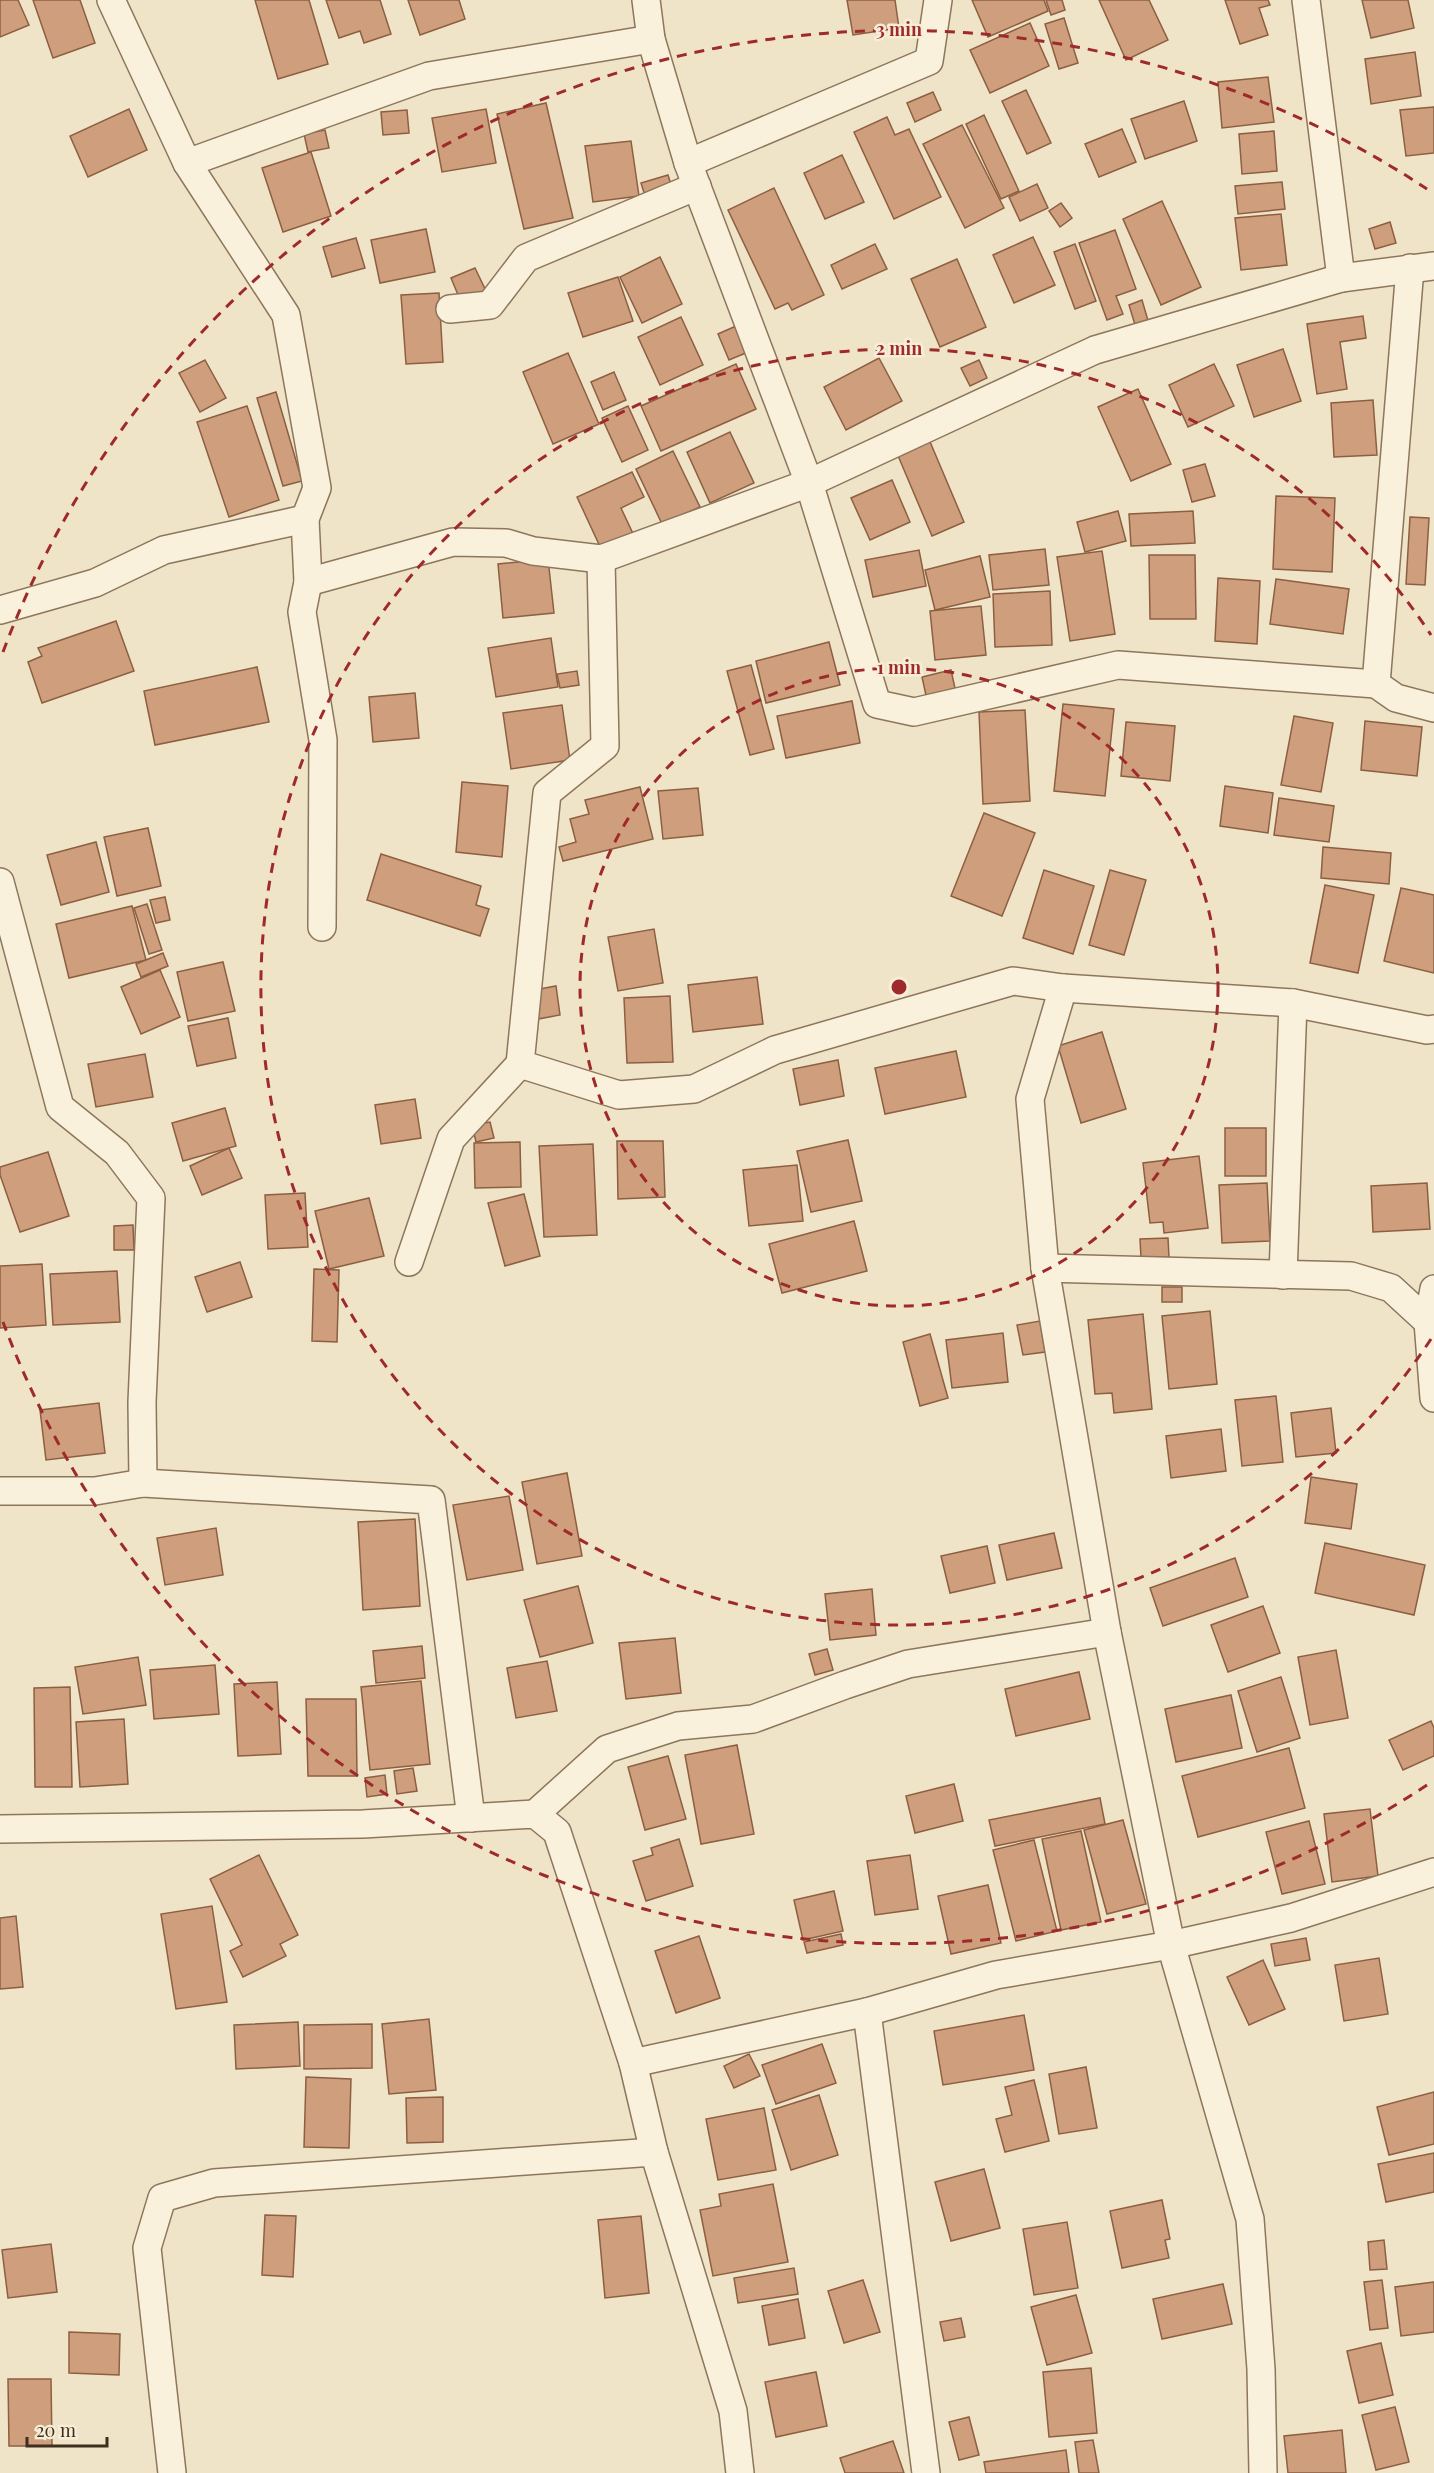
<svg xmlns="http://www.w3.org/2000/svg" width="1434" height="2473" font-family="'Playfair Display',serif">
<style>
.building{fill:#cf9f7d;stroke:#8d5f41;stroke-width:1.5}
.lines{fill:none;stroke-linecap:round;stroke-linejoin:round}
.street-casing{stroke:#8d765c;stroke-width:30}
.street{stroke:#faf1dc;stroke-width:27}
.ring{fill:none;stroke:#9e2a2b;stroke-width:3;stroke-dasharray:10 8}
.centre{fill:#9e2a2b;stroke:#f7eed8;stroke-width:3}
.ring-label{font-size:18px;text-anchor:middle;font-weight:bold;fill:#9e2a2b;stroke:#f7eed8;stroke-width:5;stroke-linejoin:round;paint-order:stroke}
</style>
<rect width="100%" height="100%" fill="#f0e4c8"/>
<g class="building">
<polygon points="0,0 18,0 29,25 0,37"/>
<polygon points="33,0 80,0 95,43 53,58"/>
<polygon points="255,0 309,0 328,64 278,79"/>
<polygon points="326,0 380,0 391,34 364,43 360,31 339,38"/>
<polygon points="408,0 459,0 465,19 420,35"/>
<polygon points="847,0 895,0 899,28 853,35"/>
<polygon points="972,0 1044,0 1048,11 988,37"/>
<polygon points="1046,0 1062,0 1065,10 1051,15"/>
<polygon points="1099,0 1149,0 1168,40 1126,60"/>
<polygon points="1225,0 1268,0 1270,5 1259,8 1268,35 1240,44"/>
<polygon points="1362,0 1408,0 1414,28 1371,38"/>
<polygon points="1064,18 1078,63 1059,69 1045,24"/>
<polygon points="1030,23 1049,66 990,93 970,50"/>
<polygon points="1415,52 1421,96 1371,104 1365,59"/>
<polygon points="1268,77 1274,122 1222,128 1218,82"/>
<polygon points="1026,90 1051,143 1027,154 1002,101"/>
<polygon points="933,92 941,110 915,122 907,103"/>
<polygon points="1184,101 1197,141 1145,159 1131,119"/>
<polygon points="546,103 573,218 524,229 497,114"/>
<polygon points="1434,107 1434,153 1406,156 1400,110"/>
<polygon points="129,109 147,150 88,177 70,136"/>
<polygon points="486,109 496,163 442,172 432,118"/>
<polygon points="407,110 409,133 383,135 381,112"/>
<polygon points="984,115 1019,191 1001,199 966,124"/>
<polygon points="887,117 895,135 909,129 941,197 894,219 854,132"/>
<polygon points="962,125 1004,208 965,228 923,144"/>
<polygon points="1122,129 1136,162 1099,177 1085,144"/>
<polygon points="325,130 329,148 308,152 304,134"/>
<polygon points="1274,131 1277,171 1242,174 1239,134"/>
<polygon points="631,141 639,196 593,202 585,146"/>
<polygon points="311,152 331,216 283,232 262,168"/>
<polygon points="842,155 864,202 825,219 804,173"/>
<polygon points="668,175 673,191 646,199 641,183"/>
<polygon points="1282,182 1285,209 1238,214 1235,186"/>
<polygon points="1037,184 1048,208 1020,221 1009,197"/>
<polygon points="774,188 824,295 792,310 788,303 775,309 728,210"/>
<polygon points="1162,201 1201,287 1161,305 1123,219"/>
<polygon points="1061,203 1072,218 1060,227 1049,211"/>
<polygon points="1281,214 1287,265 1241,270 1235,218"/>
<polygon points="1390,222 1396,243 1375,249 1369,229"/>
<polygon points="426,229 435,272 380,283 371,240"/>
<polygon points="1115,230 1136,289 1116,296 1123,314 1107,320 1079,243"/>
<polygon points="1033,237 1055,285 1014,303 993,255"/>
<polygon points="356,238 365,268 332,277 323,247"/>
<polygon points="875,244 887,269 842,289 831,265"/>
<polygon points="1075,244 1096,301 1075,309 1054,252"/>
<polygon points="660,257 682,304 642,323 620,277"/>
<polygon points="957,259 986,327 940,347 911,279"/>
<polygon points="475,268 486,291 461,302 451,278"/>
<polygon points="618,277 633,321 583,337 568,293"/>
<polygon points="439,293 443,362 406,364 401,295"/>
<polygon points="1142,300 1149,324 1136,328 1129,305"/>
<polygon points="1363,316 1366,338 1340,342 1347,389 1317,394 1307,324"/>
<polygon points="681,317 703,365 660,385 638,337"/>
<polygon points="736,326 748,352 729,360 718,334"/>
<polygon points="1283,349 1301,401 1254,417 1237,365"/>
<polygon points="568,353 599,424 553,444 523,372"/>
<polygon points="879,358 902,401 846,430 824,387"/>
<polygon points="205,360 226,398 200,412 179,373"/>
<polygon points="979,360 987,378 970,386 961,368"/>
<polygon points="736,364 756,409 661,451 641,406"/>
<polygon points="1214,364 1234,406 1188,427 1169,385"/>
<polygon points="614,372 626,400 603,410 591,382"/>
<polygon points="1138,389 1171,464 1131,481 1098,407"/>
<polygon points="276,392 302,481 283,486 257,398"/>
<polygon points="1373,400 1377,455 1334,457 1331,403"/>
<polygon points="247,406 279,500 229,517 197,422"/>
<polygon points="628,406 648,450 622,462 602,418"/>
<polygon points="730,432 754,483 710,503 687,452"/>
<polygon points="928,437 964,522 932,536 896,451"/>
<polygon points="673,451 700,507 662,524 636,469"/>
<polygon points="1205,464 1215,496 1192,502 1183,470"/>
<polygon points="632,472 644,497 621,508 635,538 603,553 577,497"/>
<polygon points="892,480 910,522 870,540 851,498"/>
<polygon points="1276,496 1335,498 1332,572 1273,569"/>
<polygon points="1118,511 1126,541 1085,552 1077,522"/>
<polygon points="1193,511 1195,543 1131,546 1129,514"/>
<polygon points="1410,517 1429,518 1425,585 1406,584"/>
<polygon points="1045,549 1049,585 993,590 989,555"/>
<polygon points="919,550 926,586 873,597 865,560"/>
<polygon points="1102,551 1115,634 1070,641 1057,557"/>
<polygon points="1149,555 1195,555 1196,619 1150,619"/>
<polygon points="980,556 990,597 935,610 925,570"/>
<polygon points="548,559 554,613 503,618 498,564"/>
<polygon points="1218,578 1260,581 1257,644 1215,641"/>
<polygon points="1276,579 1349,589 1343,634 1270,624"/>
<polygon points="1050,591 1052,645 995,647 993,594"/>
<polygon points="981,606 986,655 935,660 930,611"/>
<polygon points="116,621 134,671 42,703 28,662 42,656 38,648"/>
<polygon points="551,638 558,687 496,697 488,648"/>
<polygon points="829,642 840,685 766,703 756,661"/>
<polygon points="751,665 774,749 750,755 727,671"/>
<polygon points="257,667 269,722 155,745 144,691"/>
<polygon points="951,670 956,693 927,700 922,677"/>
<polygon points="577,671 579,685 560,688 557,674"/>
<polygon points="415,693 419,738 373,742 369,697"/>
<polygon points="852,701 860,743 786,758 777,716"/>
<polygon points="1063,704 1114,709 1105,796 1054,791"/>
<polygon points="562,705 570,760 511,769 503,713"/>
<polygon points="1025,710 1030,801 983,804 979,712"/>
<polygon points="1294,716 1333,723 1321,792 1281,785"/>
<polygon points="1365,721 1422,727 1417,776 1361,770"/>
<polygon points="1126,722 1175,726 1170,781 1121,776"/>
<polygon points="462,782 508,786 502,857 456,852"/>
<polygon points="1225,786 1273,793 1268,833 1220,826"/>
<polygon points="640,787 653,839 563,861 559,847 576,842 570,819 589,814 585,800"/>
<polygon points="698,788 703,835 663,839 658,791"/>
<polygon points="1279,798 1334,806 1329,842 1274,835"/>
<polygon points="984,813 1035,833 1002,916 951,896"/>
<polygon points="148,828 161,886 117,896 104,837"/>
<polygon points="96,842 109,892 61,905 47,855"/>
<polygon points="1323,847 1391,853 1389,884 1321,878"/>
<polygon points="381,854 481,886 476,905 489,909 480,936 367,900"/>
<polygon points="1044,870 1094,886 1073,954 1023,938"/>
<polygon points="1110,870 1146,880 1124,955 1089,945"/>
<polygon points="1325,885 1374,895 1358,973 1310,963"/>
<polygon points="1401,888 1434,895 1434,973 1384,961"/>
<polygon points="165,897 170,920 156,923 150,900"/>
<polygon points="147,904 162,950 149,954 134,908"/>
<polygon points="132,906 146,960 69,978 56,924"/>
<polygon points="654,929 663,983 618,991 608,937"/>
<polygon points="163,953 168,966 141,977 136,964"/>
<polygon points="223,962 235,1011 188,1021 177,972"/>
<polygon points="160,970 180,1017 141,1034 121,987"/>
<polygon points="757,977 763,1024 693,1032 688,985"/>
<polygon points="556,986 560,1015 538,1019 534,990"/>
<polygon points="670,996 673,1062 627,1063 624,998"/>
<polygon points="228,1018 236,1058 197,1066 188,1026"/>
<polygon points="1102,1032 1126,1109 1081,1123 1058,1046"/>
<polygon points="956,1051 966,1097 885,1114 875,1068"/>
<polygon points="145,1054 153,1097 96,1107 88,1064"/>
<polygon points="838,1060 844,1096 800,1105 793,1069"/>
<polygon points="415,1099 421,1138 381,1144 375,1105"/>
<polygon points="225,1108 236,1146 183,1161 172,1123"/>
<polygon points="490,1122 494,1138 476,1142 472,1125"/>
<rect x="1225" y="1128" width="41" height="48"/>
<polygon points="848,1140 862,1201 811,1212 797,1151"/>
<polygon points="617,1141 663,1141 665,1197 618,1199"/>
<polygon points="520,1142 521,1187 475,1188 474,1143"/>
<polygon points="593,1144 597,1235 544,1237 539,1146"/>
<polygon points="229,1148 242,1178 202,1195 190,1166"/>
<polygon points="48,1152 69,1216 20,1232 0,1175 0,1167"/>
<polygon points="1199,1156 1208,1228 1164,1233 1163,1222 1150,1223 1143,1163"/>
<polygon points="797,1165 803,1221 749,1226 743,1170"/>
<polygon points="1267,1183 1270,1241 1222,1243 1219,1185"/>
<polygon points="1427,1183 1430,1229 1373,1232 1371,1186"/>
<polygon points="305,1193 308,1247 268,1249 265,1195"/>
<polygon points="524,1194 540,1256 505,1266 488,1203"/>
<polygon points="369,1198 384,1256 329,1269 315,1211"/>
<polygon points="854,1221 867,1271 782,1293 769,1244"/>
<polygon points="133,1225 134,1250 114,1250 114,1226"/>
<polygon points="1168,1238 1169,1257 1141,1258 1140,1239"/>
<polygon points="240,1262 252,1297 207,1312 195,1277"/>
<polygon points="42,1264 46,1325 0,1328 0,1266"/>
<polygon points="314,1269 339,1270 337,1342 312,1341"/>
<polygon points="117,1271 120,1322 53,1325 50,1274"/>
<rect x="1162" y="1287" width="20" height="15"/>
<polygon points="1210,1311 1217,1384 1169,1389 1162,1316"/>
<polygon points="1143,1314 1152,1409 1114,1413 1112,1393 1095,1394 1088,1320"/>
<polygon points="1040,1321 1045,1352 1023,1355 1017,1325"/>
<polygon points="1003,1333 1008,1382 952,1388 946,1340"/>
<polygon points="930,1334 948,1398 920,1406 903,1342"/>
<polygon points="1276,1396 1283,1462 1242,1466 1235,1400"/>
<polygon points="99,1403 105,1453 46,1460 40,1410"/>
<polygon points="1331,1408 1336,1453 1296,1457 1291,1413"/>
<polygon points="1221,1429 1226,1471 1171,1478 1166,1436"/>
<polygon points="567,1473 582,1556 537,1564 522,1482"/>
<polygon points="1311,1477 1357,1484 1351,1529 1305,1523"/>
<polygon points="509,1496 523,1570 467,1580 453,1505"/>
<polygon points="415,1519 420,1606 363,1610 358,1522"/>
<polygon points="216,1528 223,1575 165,1585 157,1538"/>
<polygon points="1054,1533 1062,1568 1007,1580 999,1545"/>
<polygon points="1325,1543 1425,1565 1414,1615 1315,1593"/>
<polygon points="987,1546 995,1583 950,1593 941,1556"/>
<polygon points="1235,1558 1248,1597 1163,1626 1150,1588"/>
<polygon points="578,1586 593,1643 540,1657 524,1600"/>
<polygon points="872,1589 876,1635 830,1640 825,1594"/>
<polygon points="1263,1606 1280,1653 1228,1672 1211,1625"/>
<polygon points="675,1638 681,1693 626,1699 619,1643"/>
<polygon points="422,1646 425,1678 376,1683 373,1651"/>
<polygon points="827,1649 833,1670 815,1675 809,1654"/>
<polygon points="1336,1650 1348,1718 1310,1725 1298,1657"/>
<polygon points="138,1657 146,1705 83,1714 75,1667"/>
<polygon points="547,1661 557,1711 516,1718 507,1668"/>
<polygon points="215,1665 219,1714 154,1719 150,1670"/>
<polygon points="1079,1672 1090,1719 1016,1736 1005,1689"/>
<polygon points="1281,1677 1300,1738 1257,1752 1238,1691"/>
<polygon points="421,1681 430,1764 370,1770 361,1687"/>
<polygon points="277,1682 281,1754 238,1756 234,1684"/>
<polygon points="70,1687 72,1787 35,1787 34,1688"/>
<polygon points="1231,1695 1242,1748 1176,1762 1165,1709"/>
<polygon points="306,1699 356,1699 357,1776 308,1776"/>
<polygon points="124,1719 128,1784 80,1787 76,1722"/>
<polygon points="1431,1721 1434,1728 1434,1756 1403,1770 1389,1740"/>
<polygon points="737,1745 754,1834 701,1844 685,1755"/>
<polygon points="1289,1748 1305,1808 1198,1837 1182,1776"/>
<polygon points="668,1756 686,1819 645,1830 628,1767"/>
<polygon points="413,1768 417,1791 397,1794 394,1771"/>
<polygon points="385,1775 387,1794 367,1797 365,1778"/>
<polygon points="954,1784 963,1821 915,1833 906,1796"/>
<polygon points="1100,1798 1105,1824 995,1846 989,1820"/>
<polygon points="1370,1809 1378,1876 1332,1882 1324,1814"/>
<polygon points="1123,1820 1146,1904 1107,1914 1084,1830"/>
<polygon points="1309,1821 1325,1884 1282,1894 1266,1832"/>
<polygon points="1081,1831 1101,1922 1061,1930 1042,1839"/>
<polygon points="679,1839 693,1886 646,1901 633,1861 653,1855 651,1848"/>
<polygon points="1034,1840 1057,1931 1016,1941 993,1850"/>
<polygon points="259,1855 298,1935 280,1944 286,1956 243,1977 230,1951 242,1945 210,1879"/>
<polygon points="910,1855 918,1909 875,1915 867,1861"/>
<polygon points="988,1885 1001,1943 951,1954 938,1896"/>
<polygon points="834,1891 843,1931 803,1940 794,1900"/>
<polygon points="212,1906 227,2002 176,2009 161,1914"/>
<polygon points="16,1916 23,1987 0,1989 0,1918"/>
<polygon points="841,1934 843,1945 807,1953 804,1942"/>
<polygon points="699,1936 720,1998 676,2013 655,1951"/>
<polygon points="1306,1938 1310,1960 1275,1966 1271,1944"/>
<polygon points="1379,1958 1388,2014 1344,2021 1335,1965"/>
<polygon points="1263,1960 1285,2009 1249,2025 1227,1977"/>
<polygon points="1024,2015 1034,2070 943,2085 934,2031"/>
<polygon points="429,2019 436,2090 389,2094 382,2024"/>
<polygon points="298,2022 300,2066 236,2069 234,2025"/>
<polygon points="372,2024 372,2068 304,2069 304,2025"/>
<polygon points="822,2044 836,2083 776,2104 762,2065"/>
<polygon points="749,2054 760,2076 734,2088 724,2066"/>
<polygon points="1086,2067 1097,2128 1059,2134 1049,2074"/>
<polygon points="306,2077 351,2079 349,2148 304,2147"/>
<polygon points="1034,2080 1049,2141 1005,2152 996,2119 1012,2115 1005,2087"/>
<polygon points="1434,2092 1434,2144 1389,2155 1377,2107"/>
<polygon points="819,2095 838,2155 791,2170 772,2110"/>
<polygon points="443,2097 443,2142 407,2143 406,2098"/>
<polygon points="764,2108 776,2170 718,2180 706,2119"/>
<polygon points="1434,2153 1434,2192 1386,2202 1378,2164"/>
<polygon points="984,2169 1000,2228 951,2241 935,2182"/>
<polygon points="773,2184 788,2262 713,2276 700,2210 721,2206 719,2194"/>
<polygon points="1162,2200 1170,2239 1165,2240 1169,2258 1122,2268 1110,2211"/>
<polygon points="265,2215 296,2216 293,2277 262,2275"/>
<polygon points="641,2216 649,2293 605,2298 598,2220"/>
<polygon points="1067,2222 1078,2288 1034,2295 1023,2229"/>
<polygon points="1384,2240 1387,2269 1370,2270 1368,2242"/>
<polygon points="51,2244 57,2292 8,2298 2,2250"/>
<polygon points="794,2268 798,2294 738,2303 734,2278"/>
<polygon points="863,2280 880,2332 844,2343 828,2291"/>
<polygon points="1382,2280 1388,2328 1370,2330 1364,2282"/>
<polygon points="1434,2282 1434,2332 1401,2336 1395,2287"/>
<polygon points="1223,2284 1232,2324 1162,2339 1153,2299"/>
<polygon points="1076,2295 1092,2353 1047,2365 1031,2307"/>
<polygon points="798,2299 805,2338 769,2345 762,2306"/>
<polygon points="961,2318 965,2337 944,2341 940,2322"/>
<polygon points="69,2332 120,2334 119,2375 69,2373"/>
<polygon points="1381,2343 1393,2395 1359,2403 1347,2351"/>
<polygon points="1091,2368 1097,2433 1049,2437 1043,2372"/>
<polygon points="816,2372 827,2426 776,2437 765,2382"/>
<polygon points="8,2379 51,2379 52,2446 9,2446"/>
<polygon points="1395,2407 1409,2462 1376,2470 1362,2415"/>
<polygon points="969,2417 979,2455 959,2460 949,2422"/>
<polygon points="1342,2430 1346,2473 1288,2473 1284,2436"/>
<polygon points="1093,2440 1099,2473 1079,2473 1075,2442"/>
<polygon points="893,2441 904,2473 845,2473 840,2458"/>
<polygon points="1066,2450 1069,2473 986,2473 984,2462"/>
</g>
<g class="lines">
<g class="street-casing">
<g id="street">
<polyline points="111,0 187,163 286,315 317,488 305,519 308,582 302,612 323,740 322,927"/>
<polyline points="646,0 651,39 688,163 809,483 877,704 914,712 1118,665 1376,684 1396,698 1434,708"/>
<polyline points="1306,0 1341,278"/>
<polyline points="187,163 429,76 651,39"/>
<polyline points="688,163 929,61 938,0"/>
<polyline points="450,309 490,305 526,258 697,186"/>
<polyline points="601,559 605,746 547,793 520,1064 619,1095 694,1089 775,1050 1013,981 1063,988 1293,1003 1427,1030 1434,1029"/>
<polyline points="308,582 453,542 506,543 533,551 601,559 809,483 1095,350 1341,278 1434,266"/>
<polyline points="0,610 95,583 164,550 305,519"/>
<polyline points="1376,684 1410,268"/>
<polyline points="0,882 60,1107 117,1153 151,1198 142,1402 143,1483 95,1491 0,1491"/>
<polyline points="1063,988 1030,1099 1045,1268 1107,1632 1171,1945 1250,2219 1261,2369 1263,2473"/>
<polyline points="409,1262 451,1139 520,1064"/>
<polyline points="1045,1268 1351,1276 1391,1288 1428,1322"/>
<polyline points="1283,1275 1293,1003"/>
<polyline points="1434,1289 1428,1322 1434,1398"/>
<polyline points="143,1483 431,1500 471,1818"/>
<polyline points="535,1814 607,1749 678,1726 753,1719 845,1685 908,1664 1107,1632"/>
<polyline points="0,1829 363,1824 535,1814 557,1832 633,2063 654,2152 733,2411 740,2473"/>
<polyline points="867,2012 926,2473"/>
<polyline points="633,2063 867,2012 996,1975 1171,1945 1291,1918 1434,1872"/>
<polyline points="172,2473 147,2248 162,2198 214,2183 654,2152"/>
</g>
</g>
<use href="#street" class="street"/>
</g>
<g class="ring">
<circle cx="899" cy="987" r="319"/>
<path d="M1431 1339A638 638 0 1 1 1431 635"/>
<path d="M1427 1785A957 957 0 0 1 3 1322M3 652A957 957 0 0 1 1427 189"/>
</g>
<circle cx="899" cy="987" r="9" class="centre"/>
<g class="ring-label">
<text x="899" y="36">3 min</text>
<text x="899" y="355">2 min</text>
<text x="899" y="674">1 min</text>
</g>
<path d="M27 2437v9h80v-9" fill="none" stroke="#3d2e20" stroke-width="3"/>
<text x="36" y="2437" font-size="18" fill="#3d2e20" stroke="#f7eed8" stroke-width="4.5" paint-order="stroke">20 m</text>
</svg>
